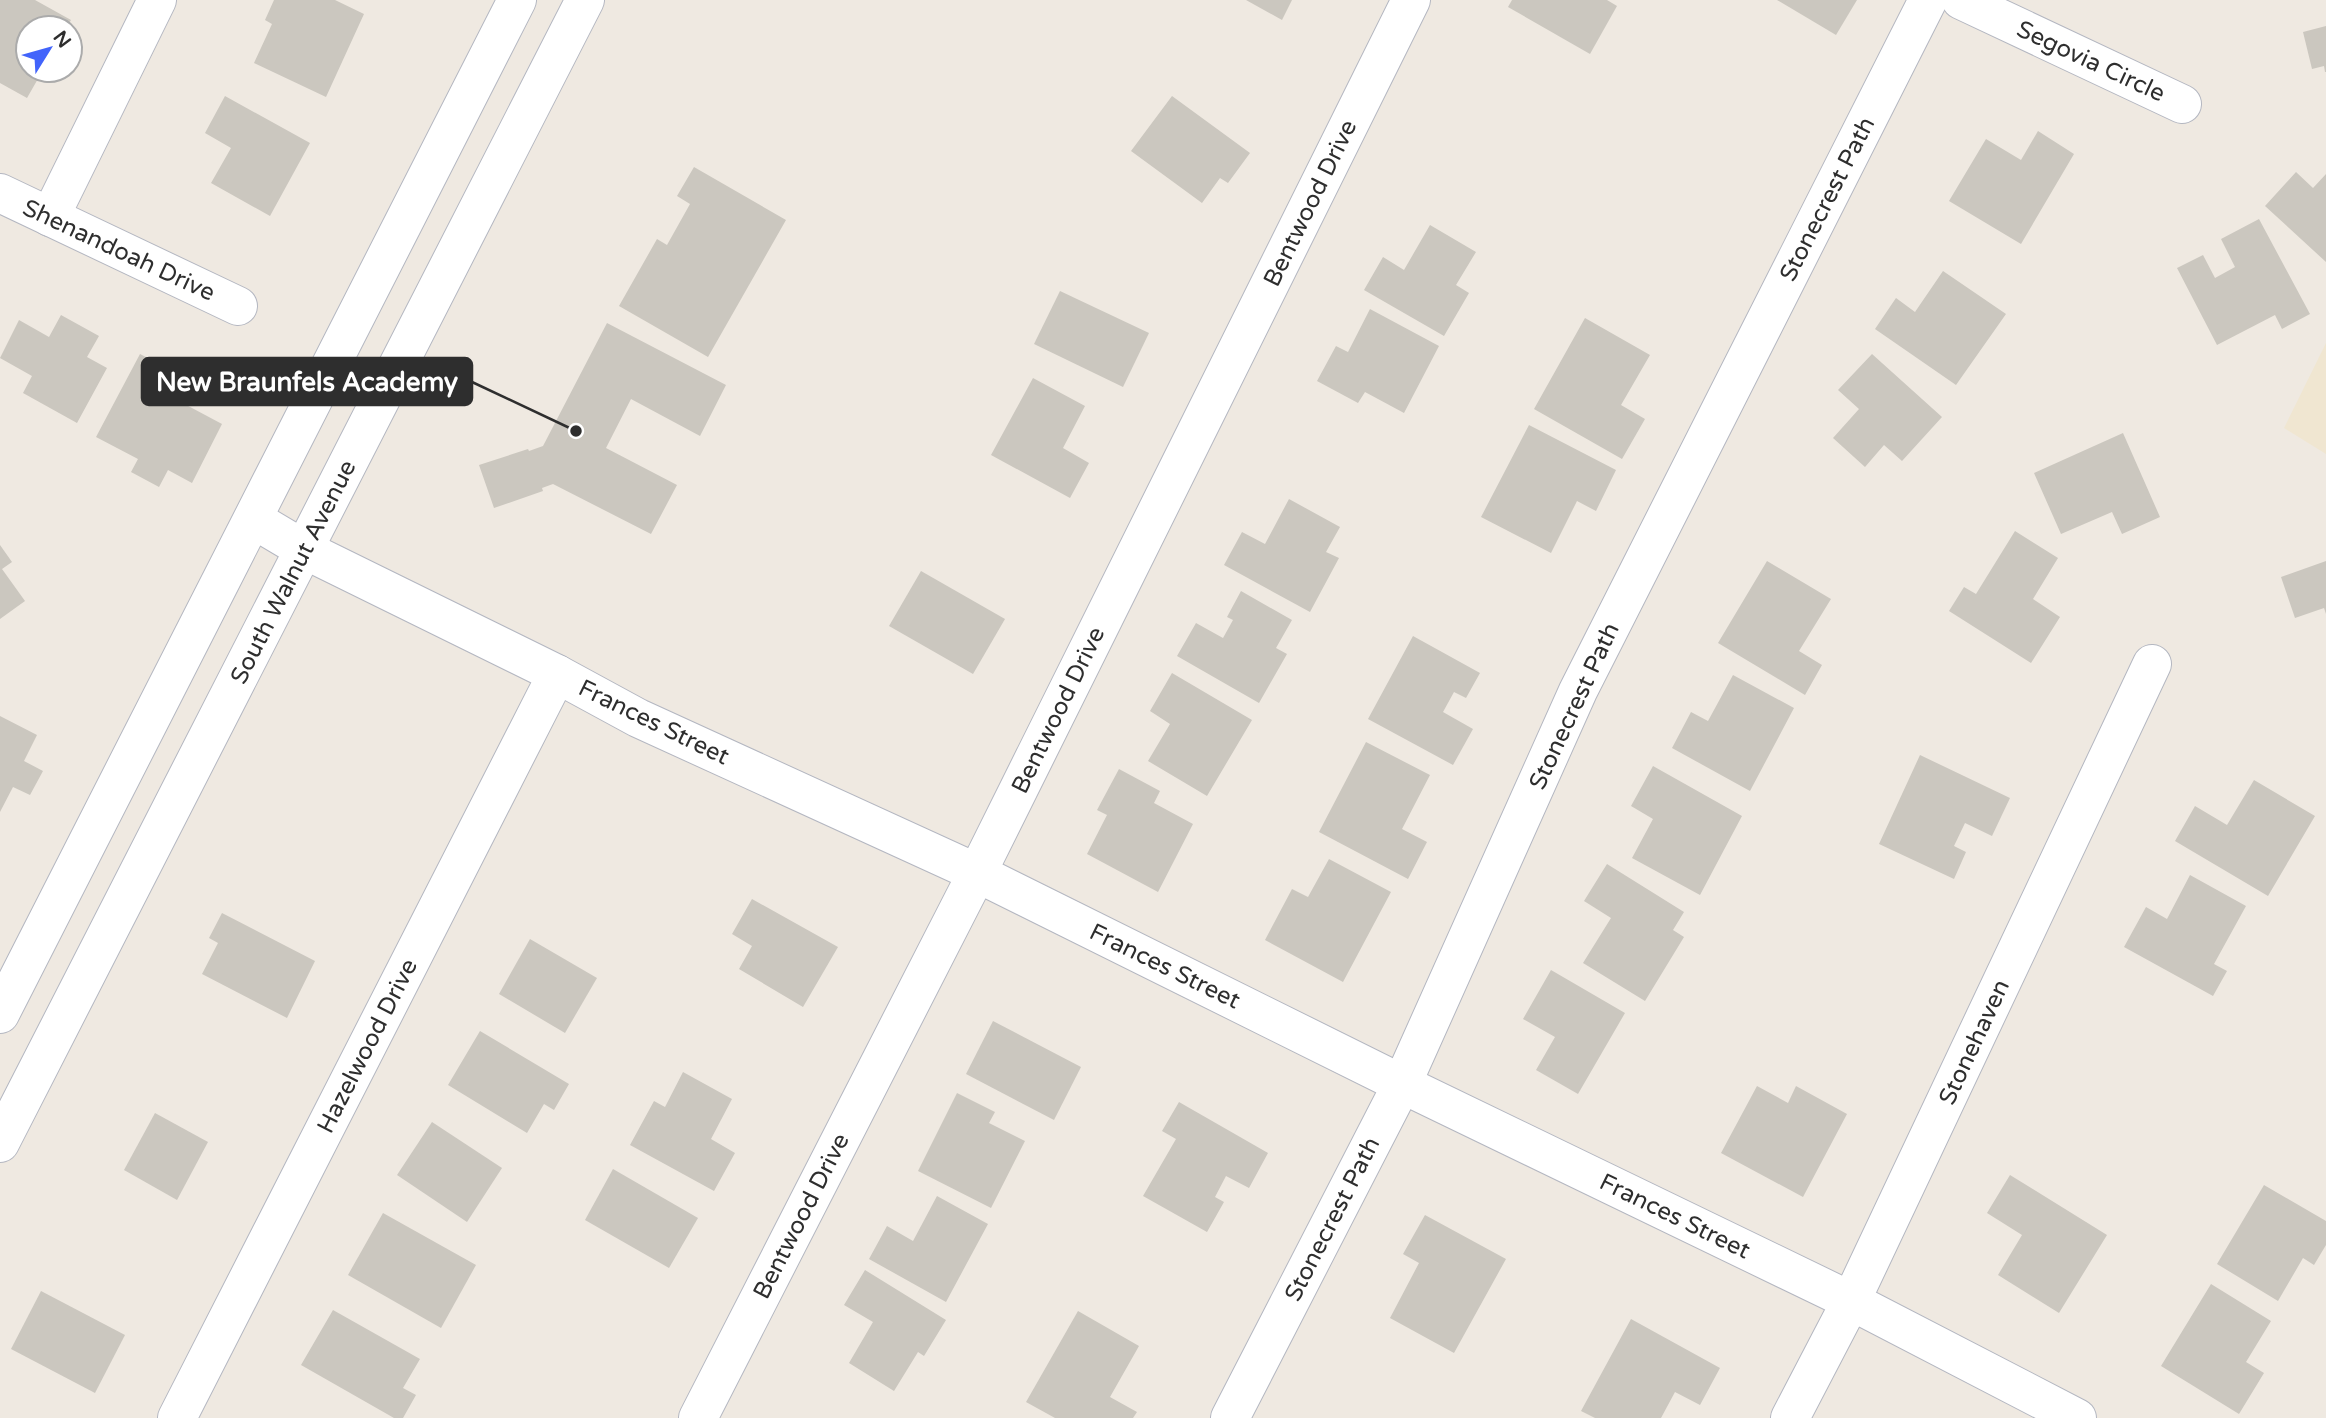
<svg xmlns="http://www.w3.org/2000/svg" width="2326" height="1418" font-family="'Varela Round',sans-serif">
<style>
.education{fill:#f0e6d1}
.building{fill:#cbc7bf}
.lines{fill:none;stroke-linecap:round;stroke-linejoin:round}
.minor-casing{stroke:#b4b7c1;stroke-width:40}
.tertiary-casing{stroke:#b4b7c1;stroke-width:40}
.minor{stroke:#fff;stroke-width:38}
.tertiary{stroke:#fff;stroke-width:38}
.labels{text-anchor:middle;stroke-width:6;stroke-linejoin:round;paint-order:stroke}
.street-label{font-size:24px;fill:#2e2e2e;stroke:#fff}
.leader{fill:none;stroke:#2e2e2e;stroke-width:2.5}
.callout-dot{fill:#2e2e2e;stroke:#fff;stroke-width:2.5}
.callout{fill:#2e2e2e;stroke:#2e2e2e;stroke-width:2.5}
.callout-label{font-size:26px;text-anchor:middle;font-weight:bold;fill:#fff}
</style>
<rect width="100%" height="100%" fill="#efe9e1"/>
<polygon class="education" points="2326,343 2326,454 2284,428"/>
<g class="building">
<polygon points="0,0 35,0 71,20 66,28 28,28 28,70 43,70 27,98 0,83"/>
<polygon points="274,0 335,0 364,14 326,97 254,63 272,24 265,20"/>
<polygon points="1246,0 1292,0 1282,20"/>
<polygon points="1512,0 1607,0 1617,6 1590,54 1508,7"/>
<polygon points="1777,0 1857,0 1836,35"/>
<polygon points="2326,26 2326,72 2325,72 2324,66 2312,69 2303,32"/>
<polygon points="225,96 310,143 270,216 211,183 231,148 205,133"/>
<polygon points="1172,96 1250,153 1228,183 1220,178 1202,203 1131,151"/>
<polygon points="2038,131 2074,154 2021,244 1949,201 1986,139 2021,160"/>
<polygon points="694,167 786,220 708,357 619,306 657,239 667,245 690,204 677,196"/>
<polygon points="2296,172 2313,188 2326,174 2326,262 2265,206"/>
<polygon points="2259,219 2310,314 2282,329 2275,315 2217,345 2177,268 2203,255 2215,278 2235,267 2221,239"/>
<polygon points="1430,225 1476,252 1456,285 1469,293 1444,336 1364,290 1383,257 1404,270"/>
<polygon points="1943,271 2006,314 1956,385 1875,329 1896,298 1915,312"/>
<polygon points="1060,291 1149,333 1123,387 1034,344"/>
<polygon points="1370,309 1439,346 1404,413 1365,392 1358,403 1317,381 1336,346 1348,352"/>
<polygon points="61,315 99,336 87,357 107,368 77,423 23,393 32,376 0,358 19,320 49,337"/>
<polygon points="1585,318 1650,355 1621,405 1645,419 1622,459 1534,409"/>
<polygon points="607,323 726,385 700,436 631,399 606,448 677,485 651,534 553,484 542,488 543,491 494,508 479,465 528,449 529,451 543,446"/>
<polygon points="140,354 173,371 162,392 222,424 192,483 168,470 159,487 131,472 138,459 96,437"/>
<polygon points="1872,354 1942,417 1902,461 1884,445 1865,467 1833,438 1859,409 1838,390"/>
<polygon points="1033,378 1085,406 1063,448 1089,463 1070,498 991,455"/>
<polygon points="1529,425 1616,470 1596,511 1577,501 1551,553 1481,517"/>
<polygon points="2123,433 2160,517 2122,534 2112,512 2061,534 2034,473"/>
<polygon points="1289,499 1340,527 1326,552 1339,558 1310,612 1224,565 1242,532 1265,544"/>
<polygon points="2015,531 2058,558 2033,599 2060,617 2031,663 1949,611 1964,587 1976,594"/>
<polygon points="0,545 12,562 2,569 25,601 0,619"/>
<polygon points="1767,561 1831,599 1799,651 1822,665 1805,695 1718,643"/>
<polygon points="2326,561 2326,614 2324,608 2295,618 2281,577"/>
<polygon points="921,571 1005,619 973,674 889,626"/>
<polygon points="1241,591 1292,620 1276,648 1287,654 1259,703 1177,656 1196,623 1223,638 1233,620 1227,617"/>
<polygon points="1413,636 1480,673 1466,698 1454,692 1443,712 1473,729 1453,765 1368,719"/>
<polygon points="1172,673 1252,720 1207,796 1148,761 1170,724 1150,711"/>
<polygon points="1733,675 1794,708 1750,791 1672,748 1691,712 1708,721"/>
<polygon points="0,716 37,735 24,761 43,771 30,795 13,787 0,812"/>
<polygon points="1366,742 1430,775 1402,829 1427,842 1408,879 1319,832"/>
<polygon points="1920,755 2010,798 1992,836 1965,823 1954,846 1966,852 1954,879 1879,844"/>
<polygon points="1653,766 1742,816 1700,895 1632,858 1653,819 1631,806"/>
<polygon points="1119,769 1160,791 1154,803 1193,824 1158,892 1087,854 1107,815 1097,810"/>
<polygon points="2254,780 2315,816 2268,896 2175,841 2195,806 2227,825"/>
<polygon points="1329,859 1391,892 1343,982 1265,940 1292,889 1308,897"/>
<polygon points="1607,864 1684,912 1673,930 1684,937 1645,1001 1583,963 1611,918 1584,901"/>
<polygon points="2190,875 2246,906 2214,964 2227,971 2213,996 2124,947 2146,907 2167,919"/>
<polygon points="752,899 838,947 803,1007 739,969 752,946 732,934"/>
<polygon points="222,913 315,961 287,1018 202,974 218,943 209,938"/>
<polygon points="530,939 597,978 565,1033 499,994"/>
<polygon points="1551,970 1625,1013 1578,1094 1536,1070 1555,1037 1523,1019"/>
<polygon points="993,1021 1081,1067 1054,1120 966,1074"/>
<polygon points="480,1031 569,1084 554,1110 544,1104 527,1133 448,1085"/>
<polygon points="683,1072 732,1099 711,1139 735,1153 714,1191 630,1145 654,1101 665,1107"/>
<polygon points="1757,1086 1788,1103 1796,1086 1847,1114 1803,1197 1721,1153"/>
<polygon points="957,1093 995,1112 989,1123 1025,1141 991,1208 918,1171"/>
<polygon points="1179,1102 1268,1153 1249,1188 1226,1176 1215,1197 1224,1202 1207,1232 1143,1196 1176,1139 1162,1131"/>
<polygon points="155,1113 208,1142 177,1200 124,1170"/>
<polygon points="432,1122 502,1168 467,1222 397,1175"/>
<polygon points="613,1169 698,1218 669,1268 585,1220"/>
<polygon points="2010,1175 2107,1235 2059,1313 1998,1275 2022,1235 1987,1213"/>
<polygon points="2264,1185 2326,1221 2326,1245 2314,1265 2303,1258 2278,1301 2217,1264"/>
<polygon points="937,1196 988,1224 946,1302 869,1259 887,1226 913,1241"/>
<polygon points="383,1213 476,1265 441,1328 348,1275"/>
<polygon points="1425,1215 1506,1259 1454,1353 1390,1318 1419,1263 1403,1254"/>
<polygon points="865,1270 946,1320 924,1356 918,1352 894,1391 849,1363 873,1322 844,1305"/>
<polygon points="2211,1284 2271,1321 2246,1362 2264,1373 2239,1414 2161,1366"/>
<polygon points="41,1291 125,1335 95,1393 11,1349"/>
<polygon points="333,1310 420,1359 403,1388 416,1395 403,1418 394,1418 301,1365"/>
<polygon points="1078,1311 1139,1346 1110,1397 1137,1412 1133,1418 1055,1418 1026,1402"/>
<polygon points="1631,1319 1720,1368 1700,1405 1675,1392 1661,1418 1595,1418 1581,1411"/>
</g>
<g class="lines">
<g class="minor-casing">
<g id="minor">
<polyline points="1961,0 2182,104"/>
<polyline points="0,193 238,306"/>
<polyline points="50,217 157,0"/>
<polyline points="253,519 305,550 557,674 638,718 977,873 1402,1084 1851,1301 2077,1418"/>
<polyline points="177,1418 557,674"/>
<polyline points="698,1418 977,873 1411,0"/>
<polyline points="1230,1418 1402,1084 1578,691 1928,0"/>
<polyline points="1790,1418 1851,1301 2152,664"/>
</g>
</g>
<g class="tertiary-casing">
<g id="tertiary">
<polyline points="0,1014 517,0"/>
<polyline points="0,1143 585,0"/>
</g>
</g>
<use href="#minor" class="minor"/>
<use href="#tertiary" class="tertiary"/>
</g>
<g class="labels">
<g class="street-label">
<text transform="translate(2091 61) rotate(25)" y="8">Segovia Circle</text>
<text transform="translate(1827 199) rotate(-63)" y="8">Stonecrest Path</text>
<text transform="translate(1310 203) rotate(-64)" y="8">Bentwood Drive</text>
<text transform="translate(119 250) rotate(25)" y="8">Shenandoah Drive</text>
<text transform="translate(293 572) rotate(-63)" y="8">South Walnut Avenue</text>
<text transform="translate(1574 706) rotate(-65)" y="8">Stonecrest Path</text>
<text transform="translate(1058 710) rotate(-64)" y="8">Bentwood Drive</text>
<text transform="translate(654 722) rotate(26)" y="8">Frances Street</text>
<text transform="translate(1165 966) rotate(26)" y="8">Frances Street</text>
<text transform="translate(1974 1042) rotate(-65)" y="8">Stonehaven</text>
<text transform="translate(367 1046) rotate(-63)" y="8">Hazelwood Drive</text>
<text transform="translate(801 1216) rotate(-63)" y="8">Bentwood Drive</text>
<text transform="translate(1675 1216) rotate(26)" y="8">Frances Street</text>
<text transform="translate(1332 1219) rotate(-63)" y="8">Stonecrest Path</text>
</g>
</g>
<path class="leader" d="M576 431L472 382"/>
<circle class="callout-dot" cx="576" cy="431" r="7"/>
<rect class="callout" x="142" y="358" width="330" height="47" rx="7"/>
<g class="callout-label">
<text x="307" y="391">New Braunfels Academy</text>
</g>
<g transform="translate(49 49) rotate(53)"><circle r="33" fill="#ffffff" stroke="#ababab" stroke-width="2"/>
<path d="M0-5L12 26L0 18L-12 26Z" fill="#4264fb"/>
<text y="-10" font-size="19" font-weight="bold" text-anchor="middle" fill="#2e2e2e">N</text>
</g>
</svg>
